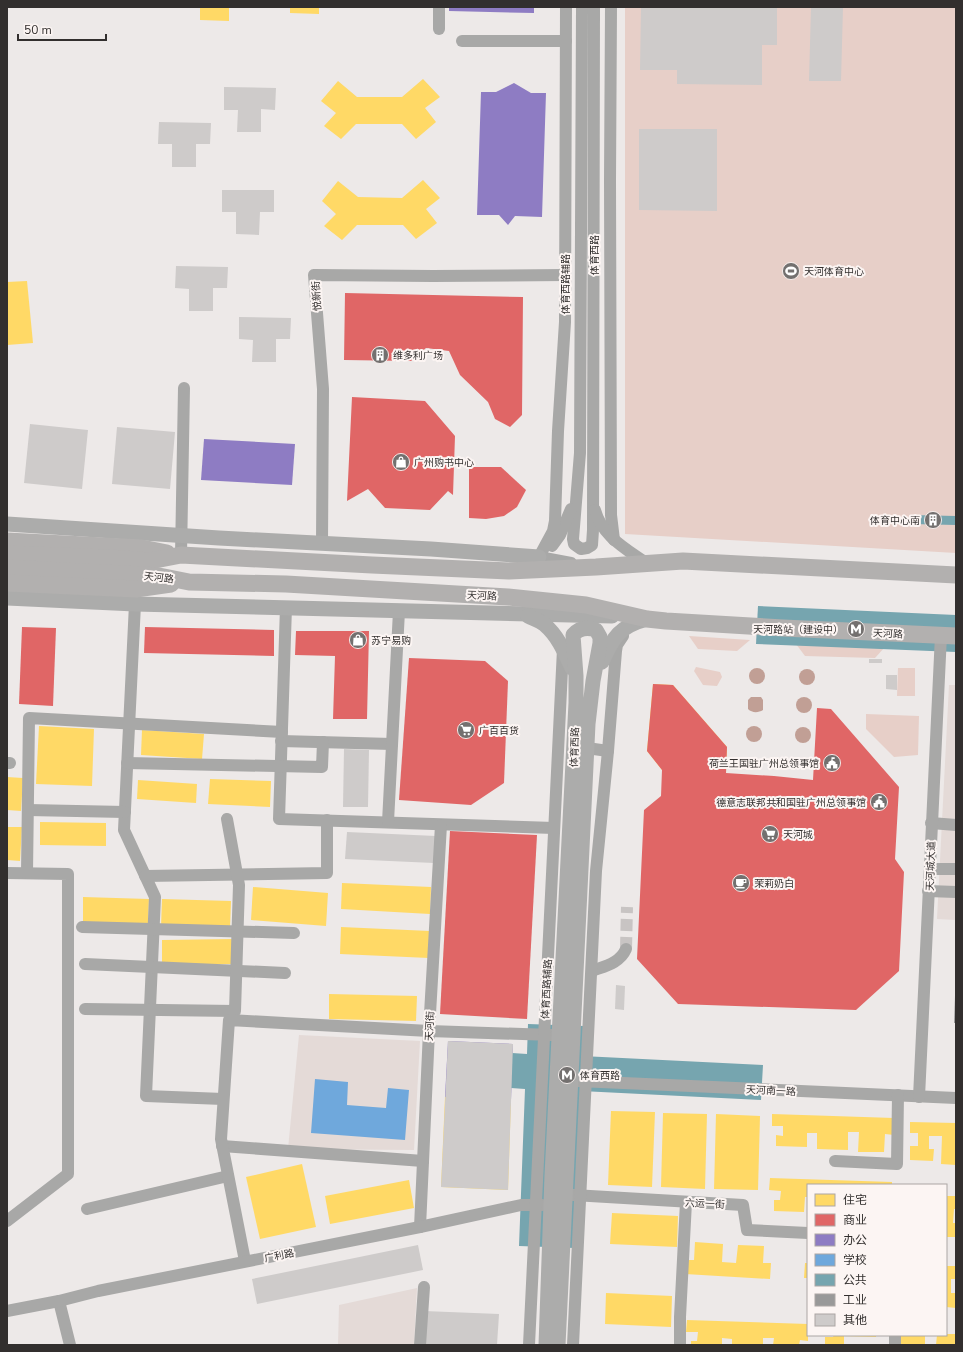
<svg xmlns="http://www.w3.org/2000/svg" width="963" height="1352" font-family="'Nunito Sans','Noto Sans SC',sans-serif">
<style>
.built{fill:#e4dad7}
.green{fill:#e7cfc8}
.water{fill:#c19f95}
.homes{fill:#ffd966}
.shops{fill:#e06666}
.offices{fill:#8e7cc3}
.schools{fill:#6fa8dc}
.public{fill:#76a5af}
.industry{fill:#999}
.building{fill:#cecbca}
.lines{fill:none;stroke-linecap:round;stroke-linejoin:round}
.minor-tunnel{stroke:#c8c4c3;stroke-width:12;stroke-dasharray:12 6;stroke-linecap:butt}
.minor{stroke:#a8a8a7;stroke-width:12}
.major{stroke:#acacab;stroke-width:15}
.highway{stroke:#b2b0af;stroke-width:17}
.labels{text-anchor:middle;stroke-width:4;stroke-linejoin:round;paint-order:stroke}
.street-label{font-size:10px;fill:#322f2e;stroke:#fcf5f3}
.poi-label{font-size:10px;fill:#322f2e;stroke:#fcf5f3;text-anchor:start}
</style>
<rect width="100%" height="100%" fill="#ede9e8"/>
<g class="built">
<polygon points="949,685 956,685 956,920 937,919"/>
<polygon points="299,1035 420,1041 414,1150 288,1149"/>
<polygon points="417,1288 414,1345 338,1345 339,1305"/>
</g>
<g class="green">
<polygon points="625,7 956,7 956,553 625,534"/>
<polygon points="689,636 750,640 737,651 698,649"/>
<polygon points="796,644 884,648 875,658 805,656"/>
<polygon points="696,667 720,672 722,677 717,686 703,685 694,671"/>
<polygon points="898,668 915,668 915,696 897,696"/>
<polygon points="866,714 919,716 918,755 894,757 866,729"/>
</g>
<g class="water">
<circle cx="757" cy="676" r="8"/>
<circle cx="807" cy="677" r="8"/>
<circle cx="804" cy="705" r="8"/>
<path d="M 751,697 L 761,697 L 763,700 L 763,710 C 758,713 752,713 748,709 L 748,700 Z"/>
<circle cx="754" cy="734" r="8"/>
<circle cx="803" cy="735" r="8"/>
</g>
<g class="homes">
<polygon points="200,7 229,7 229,21 200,20"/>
<polygon points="290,7 319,7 319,14 290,13"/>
<polygon points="423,79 440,97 425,108 436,122 416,139 402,124 356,124 341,139 324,126 336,113 321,101 338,81 357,97 402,97"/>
<polygon points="423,180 440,198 426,209 437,223 416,239 403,225 357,225 342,240 324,226 336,214 322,201 338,181 358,197 402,198"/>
<polygon points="27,281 33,343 7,345 7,282"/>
<polygon points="653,684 673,685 727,747 726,773 662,770 647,751"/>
<polygon points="39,726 94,729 92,786 36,784"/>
<polygon points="142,730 204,734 202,759 141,755"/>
<polygon points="7,777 23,778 21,811 7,810"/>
<polygon points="210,779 271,781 270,807 208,804"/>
<polygon points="138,780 197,784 196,803 137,799"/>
<polygon points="40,822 106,823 106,846 40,845"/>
<polygon points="7,827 22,827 20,861 7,860"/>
<polygon points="342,883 431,887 430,914 341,909"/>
<polygon points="253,887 328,893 326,926 251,920"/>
<polygon points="83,897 149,899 148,924 83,922"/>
<polygon points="162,899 231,901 230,929 161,927"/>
<polygon points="341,927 430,931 429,958 340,954"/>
<polygon points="232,939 233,964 162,965 162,940"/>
<polygon points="329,994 417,996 416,1021 329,1019"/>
<polygon points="445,1097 511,1100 508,1190 441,1187"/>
<polygon points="611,1111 655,1112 652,1187 608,1185"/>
<polygon points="663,1113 707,1114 705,1189 661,1187"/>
<polygon points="716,1114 760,1116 758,1190 714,1189"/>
<polygon points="772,1114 894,1118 894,1135 885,1134 884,1152 858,1152 859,1132 848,1132 848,1150 817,1149 817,1133 807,1133 807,1147 776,1146 776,1135 783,1136 783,1126 772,1126"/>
<polygon points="910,1122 956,1123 956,1165 941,1164 942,1136 929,1136 929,1149 934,1149 933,1161 910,1160 910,1146 918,1146 918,1133 910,1133"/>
<polygon points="302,1164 316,1227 260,1239 246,1177"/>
<polygon points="770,1178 892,1182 892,1185 808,1185 808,1197 805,1197 804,1212 774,1211 774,1200 780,1200 781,1191 769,1190"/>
<polygon points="409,1180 414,1208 330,1224 325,1196"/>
<polygon points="946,1196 956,1196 956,1209 954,1209 953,1223 956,1223 956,1237 946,1237"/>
<polygon points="612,1213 678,1216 677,1247 610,1244"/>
<polygon points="695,1242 723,1244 722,1262 736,1263 738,1245 764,1246 763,1263 771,1263 770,1279 685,1274 686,1260 694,1260"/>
<polygon points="805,1263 808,1263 808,1278 804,1278"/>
<polygon points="946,1266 956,1266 956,1279 951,1279 951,1293 956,1293 956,1308 946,1307"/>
<polygon points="606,1293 672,1296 671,1327 605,1324"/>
<polygon points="687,1320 808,1324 808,1341 800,1340 799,1345 773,1345 774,1338 763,1338 763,1345 732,1345 732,1339 722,1338 722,1345 691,1345 691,1341 697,1341 698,1332 686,1332"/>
<polygon points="946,1334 956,1334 956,1345 936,1345 937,1335 946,1335"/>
<polygon points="834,1335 876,1335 876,1337 844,1336 844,1345 825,1345 825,1337 833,1337"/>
<rect x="899" y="1335" width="26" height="10"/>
</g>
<g class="shops">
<polygon points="345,293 523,297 522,415 510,427 495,419 488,402 460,375 449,351 426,348 411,361 344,360"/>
<polygon points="352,397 425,401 455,436 453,495 448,491 430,510 385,508 368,489 347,501"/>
<polygon points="469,467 501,467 526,490 517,507 504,516 486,519 469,518"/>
<polygon points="22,627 56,628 53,706 19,704"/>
<polygon points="145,627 274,630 274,656 144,653"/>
<polygon points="296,631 369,631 367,719 333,719 335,656 295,655"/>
<polygon points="409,658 485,661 508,681 504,783 471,805 399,800"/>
<polygon points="653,684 673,685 727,747 726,773 774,776 813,780 817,708 831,709 899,787 895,859 904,872 899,971 856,1010 678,1004 637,959 644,810 661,796 662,770 647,751"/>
<polygon points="450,831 537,835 527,1019 440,1014"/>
</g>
<g class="offices">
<polygon points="449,7 534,7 534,13 449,11"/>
<polygon points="514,83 531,93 546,93 542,217 515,216 508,225 499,215 477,215 481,92 496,92"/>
<polygon points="204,439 295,444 292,485 201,480"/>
<polygon points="448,1041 513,1044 511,1100 445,1097"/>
</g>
<polygon class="schools" points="315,1079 348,1082 347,1105 386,1108 388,1088 409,1090 405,1140 311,1133"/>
<g class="public">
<polygon points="911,515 956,516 956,525 911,524"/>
<polygon points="758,606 956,615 956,652 756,644"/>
<polygon points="528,1024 584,1026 582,1056 763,1065 761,1100 581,1091 575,1248 519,1246 525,1089 511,1088 512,1053 527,1054"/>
</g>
<polygon class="industry" points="955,996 956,996 956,1023 954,1023"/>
<g class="building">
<polygon points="641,7 777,7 777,45 762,45 762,85 677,84 677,70 640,70"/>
<polygon points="811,7 843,7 841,81 809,81"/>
<polygon points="224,87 276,88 275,110 261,109 261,132 237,132 238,110 224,110"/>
<polygon points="159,122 211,123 210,144 196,144 196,167 172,167 172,144 158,144"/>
<polygon points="639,129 717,129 717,211 639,210"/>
<polygon points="222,190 274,190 274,212 260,212 259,235 236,234 236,212 222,212"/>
<polygon points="176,266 228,267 227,288 213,288 213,311 189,311 189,289 175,288"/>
<polygon points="239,317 291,318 290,339 276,339 276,362 252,362 253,340 239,339"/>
<polygon points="30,424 88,430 82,489 24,483"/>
<polygon points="117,427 175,432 170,489 112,484"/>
<rect x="869" y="659" width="13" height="4"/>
<polygon points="886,675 897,675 897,690 886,689"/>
<polygon points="344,749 369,750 368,807 343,807"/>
<polygon points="347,832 436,836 434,863 345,859"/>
<polygon points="616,985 625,986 624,1010 615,1009"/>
<polygon points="448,1041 513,1044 508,1190 441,1187"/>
<polygon points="418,1245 423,1270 257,1304 252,1279"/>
<polygon points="424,1311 499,1314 497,1345 423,1345"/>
</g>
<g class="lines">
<polyline class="minor-tunnel" points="626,949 627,907"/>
<g class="minor">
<polyline points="582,7 580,453 573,539 574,544 581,549 587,548 592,545 593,530 594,7"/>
<polyline points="611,7 610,180 611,515 614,540"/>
<polyline points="439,29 439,7"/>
<polyline points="462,41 566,41"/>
<path d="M 595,510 C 602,536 625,548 646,563"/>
<polyline points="322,543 323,389 314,275 433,276 565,275"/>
<polyline points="552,546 560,535 571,509"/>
<polyline points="181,555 184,388"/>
<polyline points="539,557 553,531 555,521 558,431 565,322 566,7"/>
<polyline points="539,557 571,563"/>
<polyline points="135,604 124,830 155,897 146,1096 223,1099"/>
<polyline points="286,607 279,819 554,828"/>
<polyline points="281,741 392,744"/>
<polyline points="587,748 608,751"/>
<polyline points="7,763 10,763"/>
<polyline points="127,763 322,767 323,742"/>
<polyline points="28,810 125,812"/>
<polyline points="388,822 399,611"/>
<polyline points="931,823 956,825"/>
<polyline points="930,869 956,869"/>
<polyline points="7,873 68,874 68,1174 7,1221"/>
<polyline points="27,873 29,718 282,732"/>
<polyline points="145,876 327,873 327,820"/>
<polyline points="928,891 956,892"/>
<polyline points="82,927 294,933"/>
<polyline points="85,964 285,973"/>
<path d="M 592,971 C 605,966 620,963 626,949"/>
<polyline points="85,1009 235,1011 239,885 227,819"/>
<polyline points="578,1081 956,1098"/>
<polyline points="919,1097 941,635"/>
<polyline points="222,1146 423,1161"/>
<polyline points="835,1161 897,1164 898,1095"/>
<polyline points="573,1195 743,1205 747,1230 808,1233"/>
<polyline points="87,1209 228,1176"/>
<polyline points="420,1227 429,1031 441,825"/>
<polyline points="245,1261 221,1139 229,1020 429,1031 552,1035"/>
<polyline points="59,1301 70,1345"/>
<polyline points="7,1311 59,1301 98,1291 420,1227 521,1205 542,1205"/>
<polyline points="420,1345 424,1287"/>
<polyline points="529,1345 563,649"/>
<polyline points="573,1345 596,871 608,751 616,651 617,645 623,636"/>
<polyline points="680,1345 680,1317 686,1202"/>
<polyline points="895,1345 895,1335"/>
</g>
<g class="major">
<polyline points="7,524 219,538 431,549 539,557"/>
<polyline points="7,598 135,604 612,616"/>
<path d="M 528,616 C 534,619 541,621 545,625 C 558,636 565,653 572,668"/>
<path d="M 602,662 C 613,637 620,626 647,619"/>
<path d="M 546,1345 L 552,1175 L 576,703 L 576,676 L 573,635 C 579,628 587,627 596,630 L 600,637 L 600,643 L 593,681 L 588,724 L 558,1345"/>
</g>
<g class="highway">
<polyline points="7,541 142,548 167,553"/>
<polyline points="7,554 110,558 150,561 181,555 372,565 509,571 596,567 683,561 956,575"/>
<polyline points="7,568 159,576 189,582 286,584 508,597 586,605 647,619 666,621 783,628 956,636"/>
<polyline points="7,583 136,589 171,584"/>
</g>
</g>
<defs>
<g id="stadium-disc" transform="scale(0.9)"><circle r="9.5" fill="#73706f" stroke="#fcf5f3"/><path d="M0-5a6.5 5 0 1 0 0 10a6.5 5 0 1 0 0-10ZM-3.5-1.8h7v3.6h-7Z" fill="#fff"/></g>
<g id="building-disc" transform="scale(0.9)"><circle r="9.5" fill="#73706f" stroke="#fcf5f3"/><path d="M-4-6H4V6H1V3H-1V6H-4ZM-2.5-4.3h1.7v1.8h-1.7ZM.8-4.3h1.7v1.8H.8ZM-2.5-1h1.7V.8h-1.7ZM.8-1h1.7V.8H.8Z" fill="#fff"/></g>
<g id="shop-disc" transform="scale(0.9)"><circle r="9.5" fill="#73706f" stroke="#fcf5f3"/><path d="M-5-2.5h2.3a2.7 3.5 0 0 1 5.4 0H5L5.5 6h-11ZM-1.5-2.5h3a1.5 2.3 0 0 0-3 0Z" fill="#fff"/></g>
<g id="metro-disc" transform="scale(0.9)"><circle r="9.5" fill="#73706f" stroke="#fcf5f3"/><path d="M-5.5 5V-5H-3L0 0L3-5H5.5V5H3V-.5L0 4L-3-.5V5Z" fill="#fff"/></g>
<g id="supermarket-disc" transform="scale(0.9)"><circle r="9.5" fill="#73706f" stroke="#fcf5f3"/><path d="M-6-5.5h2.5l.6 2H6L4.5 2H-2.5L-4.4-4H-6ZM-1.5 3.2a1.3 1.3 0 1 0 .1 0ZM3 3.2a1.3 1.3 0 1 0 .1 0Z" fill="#fff"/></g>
<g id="civic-disc" transform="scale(0.9)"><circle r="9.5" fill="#73706f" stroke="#fcf5f3"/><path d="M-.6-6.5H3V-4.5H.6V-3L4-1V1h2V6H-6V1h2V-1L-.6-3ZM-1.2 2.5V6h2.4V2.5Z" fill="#fff"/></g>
<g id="cafe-disc" transform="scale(0.9)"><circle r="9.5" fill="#73706f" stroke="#fcf5f3"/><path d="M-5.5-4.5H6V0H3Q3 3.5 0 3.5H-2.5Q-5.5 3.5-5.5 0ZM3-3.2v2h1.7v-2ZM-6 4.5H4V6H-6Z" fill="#fff"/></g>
</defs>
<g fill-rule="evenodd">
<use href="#stadium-disc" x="791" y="271"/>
<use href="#building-disc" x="380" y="355"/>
<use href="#shop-disc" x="401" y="462"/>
<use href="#building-disc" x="933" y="520"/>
<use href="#metro-disc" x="856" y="629"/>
<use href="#shop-disc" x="358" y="640"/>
<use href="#supermarket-disc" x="466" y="730"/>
<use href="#civic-disc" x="832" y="763"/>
<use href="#civic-disc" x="879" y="802"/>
<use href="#supermarket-disc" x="770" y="834"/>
<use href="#cafe-disc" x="741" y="883"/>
<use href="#metro-disc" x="567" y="1075"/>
</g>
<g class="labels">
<g class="street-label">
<text transform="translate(594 255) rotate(-90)" y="4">体育西路</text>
<text transform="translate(565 284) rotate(-90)" y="4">体育西路辅路</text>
<text transform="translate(316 296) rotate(-94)" y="4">悦新街</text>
<text transform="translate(159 577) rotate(7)" y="4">天河路</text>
<text transform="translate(482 595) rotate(3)" y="4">天河路</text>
<text transform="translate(888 633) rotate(3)" y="4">天河路</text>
<text transform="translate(574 747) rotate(-88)" y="4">体育西路</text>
<text transform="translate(930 866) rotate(-88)" y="4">天河城大道</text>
<text transform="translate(546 989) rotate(-87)" y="4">体育西路辅路</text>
<text transform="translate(429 1026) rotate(-87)" y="4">天河街</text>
<text transform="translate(771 1090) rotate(3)" y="4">天河南一路</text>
<text transform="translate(705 1203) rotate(3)" y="4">六运一街</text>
<text transform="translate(279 1255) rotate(-11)" y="4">广利路</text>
</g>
<g class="poi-label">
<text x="804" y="275">天河体育中心</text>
<text x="393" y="359">维多利广场</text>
<text x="414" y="466">广州购书中心</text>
<text x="920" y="524" text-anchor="end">体育中心南</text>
<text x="843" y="633" text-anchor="end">天河路站（建设中）</text>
<text x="371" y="644">苏宁易购</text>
<text x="479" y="734">广百百货</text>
<text x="819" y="767" text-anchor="end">荷兰王国驻广州总领事馆</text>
<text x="866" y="806" text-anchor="end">德意志联邦共和国驻广州总领事馆</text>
<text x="783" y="838">天河城</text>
<text x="754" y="887">茉莉奶白</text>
<text x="580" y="1079">体育西路</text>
</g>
</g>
<rect width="963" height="1352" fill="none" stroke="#322f2e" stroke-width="16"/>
<rect x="807" y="1184" width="140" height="152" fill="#fcf5f3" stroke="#aba6a4"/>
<rect x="815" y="1194" width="20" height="12" fill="#ffd966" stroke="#aba6a4"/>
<text x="843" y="1204" font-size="12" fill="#322f2e">住宅</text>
<rect x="815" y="1214" width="20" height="12" fill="#e06666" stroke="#aba6a4"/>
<text x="843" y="1224" font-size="12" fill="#322f2e">商业</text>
<rect x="815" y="1234" width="20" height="12" fill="#8e7cc3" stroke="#aba6a4"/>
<text x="843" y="1244" font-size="12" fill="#322f2e">办公</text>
<rect x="815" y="1254" width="20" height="12" fill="#6fa8dc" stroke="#aba6a4"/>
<text x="843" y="1264" font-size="12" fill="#322f2e">学校</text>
<rect x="815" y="1274" width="20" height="12" fill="#76a5af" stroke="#aba6a4"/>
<text x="843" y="1284" font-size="12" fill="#322f2e">公共</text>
<rect x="815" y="1294" width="20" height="12" fill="#999999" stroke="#aba6a4"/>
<text x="843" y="1304" font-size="12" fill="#322f2e">工业</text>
<rect x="815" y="1314" width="20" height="12" fill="#cecbca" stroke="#aba6a4"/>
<text x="843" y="1324" font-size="12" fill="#322f2e">其他</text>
<path d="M18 34v6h88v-6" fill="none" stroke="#322f2e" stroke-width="2"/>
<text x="24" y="34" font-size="12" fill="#322f2e" stroke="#fcf5f3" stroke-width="3" paint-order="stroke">50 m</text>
</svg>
